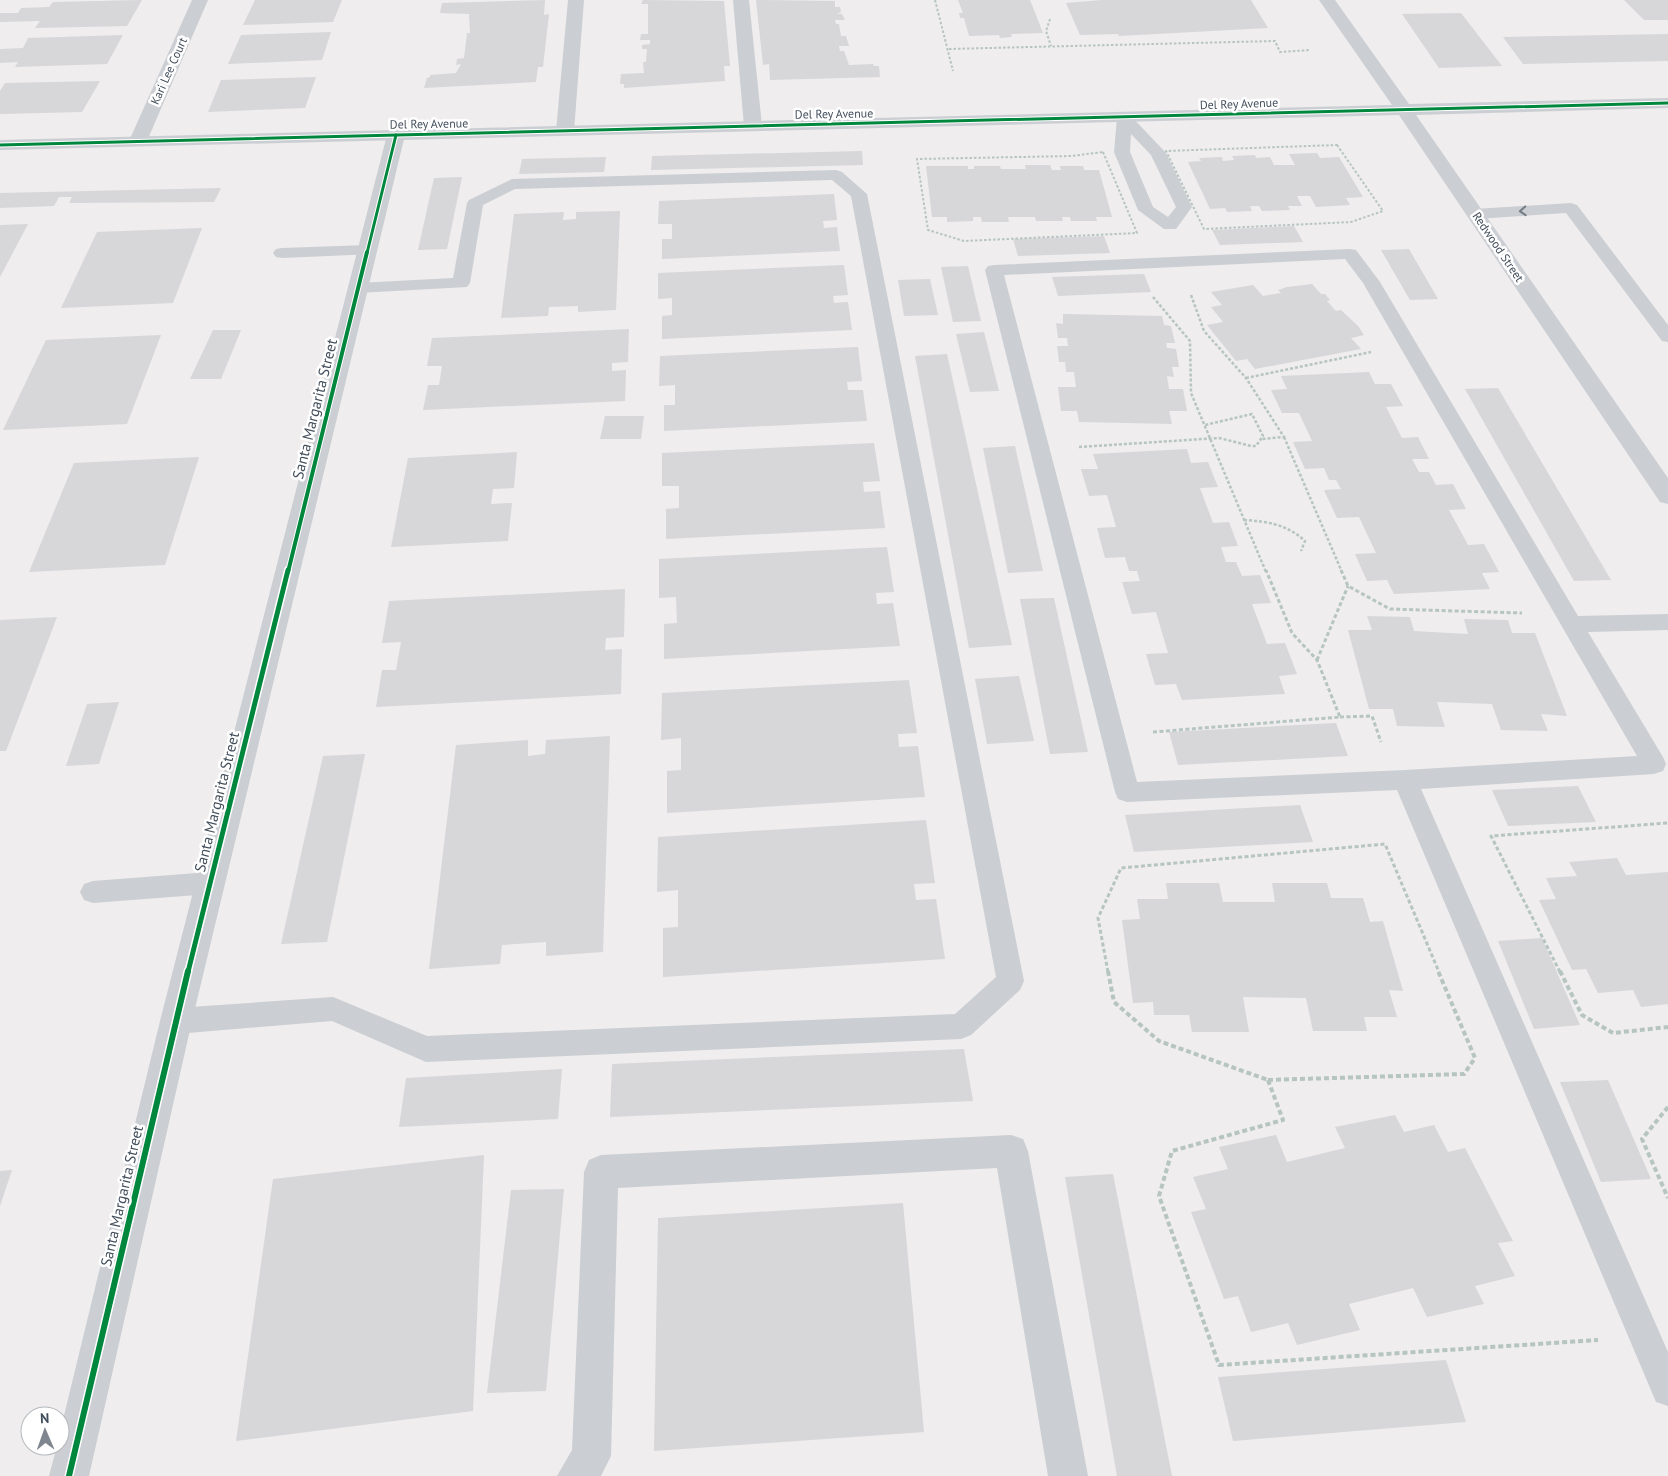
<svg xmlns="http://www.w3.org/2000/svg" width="1668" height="1476" font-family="'PT Sans',sans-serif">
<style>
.building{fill:#d7d6d9}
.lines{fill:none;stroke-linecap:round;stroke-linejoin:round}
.path-far3{stroke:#b6c5c1;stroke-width:2;stroke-dasharray:2.5 2;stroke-linecap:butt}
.path-far2{stroke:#b6c5c1;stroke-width:2.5;stroke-dasharray:3 2;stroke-linecap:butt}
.path-far1{stroke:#b6c5c1;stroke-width:3;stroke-dasharray:4 2.5;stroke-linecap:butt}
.path{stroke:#b6c5c1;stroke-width:4;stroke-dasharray:5 3;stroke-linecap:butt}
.lane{fill:#cbced2;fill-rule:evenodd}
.street{fill:#cbced2;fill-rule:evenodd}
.secondary{fill:#cbced3;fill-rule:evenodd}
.cycleway-far3-casing{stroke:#fff;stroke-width:5}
.cycleway-far2-casing{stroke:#fff;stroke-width:6}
.cycleway-far1-casing{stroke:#fff;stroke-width:8}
.cycleway-casing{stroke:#fff;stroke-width:9}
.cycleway-far3{stroke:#00873e;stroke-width:3}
.cycleway-far2{stroke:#00873e;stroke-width:4}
.cycleway-far1{stroke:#00873e;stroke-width:5}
.cycleway{stroke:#00873e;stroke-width:6}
.oneway{stroke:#737b85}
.labels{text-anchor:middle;stroke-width:5;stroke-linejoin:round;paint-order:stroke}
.far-street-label{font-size:12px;fill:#434f5c;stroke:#fff}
.street-label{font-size:15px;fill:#434f5c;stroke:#fff}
</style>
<rect width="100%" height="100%" fill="#efeded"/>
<g class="building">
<polygon points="142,0 127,26 35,28 40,21 0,22 0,13 18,13 21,8 49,7 53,2"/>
<polygon points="255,0 342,0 333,22 243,25"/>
<polygon points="545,0 544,15 549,14 543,67 538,67 536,82 424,88 427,78 430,77 430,75 456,73 461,64 456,65 457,59 464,58 467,33 470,33 469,14 440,13 442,3"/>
<polygon points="643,0 724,1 730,66 724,66 725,81 624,88 624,84 620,84 621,74 644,73 643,62 646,62 647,49 642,49 642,45 650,44 650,40 640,40 641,34 648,34 648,4 641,4"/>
<polygon points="756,0 835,1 835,7 840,7 841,12 837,14 842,14 845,20 835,20 836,24 839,24 841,36 846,36 849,46 839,46 840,51 844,51 849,65 873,64 874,66 879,66 880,77 770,80 769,64 763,65"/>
<polygon points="958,0 1030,0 1043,33 1011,34 1012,37 1000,38 999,35 969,36 964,18 960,18 959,13 963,13"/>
<polygon points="1102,0 1251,0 1268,28 1119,36 1118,34 1080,35 1066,3"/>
<polygon points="1624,0 1668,0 1668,20 1644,20"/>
<polygon points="1461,13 1502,66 1439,68 1402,14"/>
<polygon points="331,32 322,60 228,64 241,35"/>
<polygon points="1668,34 1668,61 1523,64 1503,37"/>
<polygon points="123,35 107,64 15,67 18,62 0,63 0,49 23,48 28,38"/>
<polygon points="316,77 305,108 208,112 221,80"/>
<polygon points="100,81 82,112 0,114 0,91 5,83"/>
<polygon points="862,151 863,165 651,170 652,156"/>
<polygon points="1317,153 1320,158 1339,157 1363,197 1346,198 1350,205 1316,207 1310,196 1297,196 1302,206 1288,206 1290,210 1262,211 1259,206 1250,206 1252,211 1227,212 1225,208 1210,209 1188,162 1201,161 1199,158 1222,157 1223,161 1234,160 1232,156 1255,155 1256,158 1270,157 1274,165 1295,165 1289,154"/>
<polygon points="606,157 604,172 519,174 522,159"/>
<polygon points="1025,165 1050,165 1052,170 1061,170 1060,166 1083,166 1084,170 1099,170 1112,217 1096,217 1097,221 1071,221 1070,217 1062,217 1063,221 1036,221 1035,217 1008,217 1009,222 982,222 981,217 973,217 973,221 947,222 947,217 932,217 926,166 968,166 968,169 974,169 974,166 1000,166 1001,169 1026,169"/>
<polygon points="462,177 447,249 418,250 434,178"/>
<polygon points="221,188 214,202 69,203 72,197 59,197 54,206 0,208 0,193"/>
<polygon points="834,194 837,220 823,221 824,228 837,227 840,251 662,259 662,239 672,239 672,224 658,224 659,201"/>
<polygon points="620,211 616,310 578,312 578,306 549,307 548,316 501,318 514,214 564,212 563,220 576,219 576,212"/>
<polygon points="28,224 0,277 0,225"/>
<polygon points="1294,226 1303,242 1220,245 1212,230"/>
<polygon points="202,228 173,303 61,308 97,232"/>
<polygon points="1104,236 1110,253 1018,256 1013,239"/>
<polygon points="1409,249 1438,299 1410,300 1381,250"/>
<polygon points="844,265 848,295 833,296 834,303 848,302 852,330 662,339 662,316 672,315 672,298 658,299 658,273"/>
<polygon points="968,266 981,321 953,322 941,267"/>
<polygon points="1144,274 1151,292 1058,296 1052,277"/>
<polygon points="930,279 938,315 904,316 898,280"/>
<polygon points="1312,284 1321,294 1325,294 1330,300 1327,301 1336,311 1341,310 1358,326 1364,335 1351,338 1361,349 1255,369 1247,359 1236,361 1207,325 1223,322 1211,307 1222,305 1211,292 1253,285 1263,296 1281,293 1278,290 1287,287"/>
<polygon points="1063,314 1162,316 1164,325 1171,326 1175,343 1166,343 1167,348 1176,349 1179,367 1172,367 1174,377 1167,376 1169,389 1183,389 1187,411 1169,411 1172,424 1079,422 1077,411 1061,411 1058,387 1076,387 1074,372 1066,372 1065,362 1059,362 1057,346 1068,346 1067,338 1058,338 1056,323 1063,324"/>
<polygon points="629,329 628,362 612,363 612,371 626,370 625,401 423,410 428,385 439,385 442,366 427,366 432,338"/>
<polygon points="213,330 241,330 221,379 190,379"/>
<polygon points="984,332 999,391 970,392 956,334"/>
<polygon points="161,335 127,424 3,430 46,340"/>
<polygon points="858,347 862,381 847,382 848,390 863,390 867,421 664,431 664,405 675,405 675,385 659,386 660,356"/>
<polygon points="947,354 1012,645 969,648 915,356"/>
<polygon points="1369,372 1375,384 1391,384 1403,406 1386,407 1402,438 1418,437 1429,459 1412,459 1419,472 1429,472 1436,485 1453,484 1466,509 1449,510 1468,545 1484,544 1499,572 1482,573 1490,589 1394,594 1387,580 1367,581 1355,554 1376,553 1359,517 1337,518 1324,490 1341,489 1336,480 1329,480 1324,468 1305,469 1293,442 1312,441 1299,413 1282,413 1271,390 1287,389 1281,376"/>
<polygon points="1498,388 1611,580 1574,581 1465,389"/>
<polygon points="605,416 644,416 641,439 600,439"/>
<polygon points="874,443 880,481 863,482 864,492 880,491 885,528 666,539 666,509 679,508 679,486 662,486 662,453"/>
<polygon points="1015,446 1043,571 1008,573 983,448"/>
<polygon points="1187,449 1191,463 1208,462 1218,487 1200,488 1213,523 1229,522 1238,546 1221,547 1226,562 1236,562 1242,576 1260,575 1271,603 1252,604 1267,644 1285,643 1297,674 1279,676 1285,694 1182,700 1176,684 1155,685 1146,654 1168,653 1156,612 1132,614 1122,582 1140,581 1137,571 1129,571 1125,557 1105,558 1097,528 1116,527 1107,495 1089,496 1081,469 1098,469 1093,454"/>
<polygon points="517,452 514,488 493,489 491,504 512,503 508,541 391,547 408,458"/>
<polygon points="199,457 165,565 29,572 74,463"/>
<polygon points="887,547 894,592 876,593 877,604 893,603 900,646 664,659 664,624 677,623 676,597 659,598 659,559"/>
<polygon points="625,589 624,637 606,638 605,650 622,649 621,694 376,707 382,670 396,670 401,642 382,643 389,601"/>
<polygon points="1054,598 1088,752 1050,754 1020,599"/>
<polygon points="1367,616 1410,617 1414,631 1468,634 1464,619 1508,620 1512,633 1535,633 1567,716 1541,714 1548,731 1501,730 1492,704 1437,702 1445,727 1397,726 1393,709 1369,709 1348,630 1372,630"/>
<polygon points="57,617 6,751 0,751 0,620"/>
<polygon points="1019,676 1034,741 987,744 975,679"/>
<polygon points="909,680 917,733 898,734 899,747 918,746 925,797 667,813 667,771 681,770 681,738 661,740 662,693"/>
<polygon points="119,702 99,764 66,766 87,704"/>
<polygon points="1336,723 1348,756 1178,765 1169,732"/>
<polygon points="610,736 603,952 546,956 546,942 502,945 500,964 429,969 456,745 528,740 528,756 545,754 546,740"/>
<polygon points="365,754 327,942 281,944 323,756"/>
<polygon points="1578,786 1596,822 1508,826 1492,790"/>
<polygon points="1300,805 1313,842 1134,852 1125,815"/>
<polygon points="926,820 935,883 914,884 916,900 936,899 945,959 663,977 663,928 678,927 678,890 657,892 658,837"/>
<polygon points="1617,858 1626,875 1668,872 1668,1004 1641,1007 1633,990 1598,993 1586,969 1572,970 1539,900 1556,899 1546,878 1577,876 1569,862"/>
<polygon points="1166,883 1219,883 1223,902 1275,902 1272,883 1327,883 1331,898 1363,898 1370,922 1383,921 1403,991 1389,990 1397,1017 1364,1017 1367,1031 1313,1031 1306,998 1243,997 1249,1032 1192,1032 1189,1015 1154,1015 1153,1002 1133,1003 1122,920 1140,919 1137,899 1168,899"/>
<polygon points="1542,938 1580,1025 1534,1029 1498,941"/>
<polygon points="964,1049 973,1101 610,1117 612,1064"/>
<polygon points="562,1069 558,1119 399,1127 406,1078"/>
<polygon points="1608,1080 1651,1179 1601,1182 1560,1082"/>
<polygon points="1395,1115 1404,1132 1434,1125 1448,1152 1465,1148 1513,1241 1498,1243 1515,1276 1475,1286 1484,1304 1427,1317 1413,1288 1349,1304 1360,1330 1297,1345 1288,1323 1251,1332 1238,1296 1224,1299 1191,1212 1206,1209 1193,1177 1228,1169 1219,1147 1276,1135 1287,1162 1345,1148 1335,1127"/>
<polygon points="484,1155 473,1411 236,1441 273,1179"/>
<polygon points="12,1170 0,1206 0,1171"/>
<polygon points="1113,1174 1172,1476 1117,1476 1065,1177"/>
<polygon points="564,1189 546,1391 487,1393 511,1190"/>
<polygon points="903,1203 924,1432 654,1451 658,1218"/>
<polygon points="1446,1360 1466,1422 1233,1441 1218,1377"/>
</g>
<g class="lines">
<g class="path-far3">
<polyline points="935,0 953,71"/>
<polyline points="1050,19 1046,31 1051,46"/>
<polyline points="949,49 1275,41 1280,52 1310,50"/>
<polygon points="1337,145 1383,211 1351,222 1204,229 1166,151"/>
<polygon points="1103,152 1137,233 964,241 928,230 917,159 1071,156"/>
</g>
<g class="path-far2">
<polyline points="1191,295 1204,331 1246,378 1284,437 1262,439"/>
<polyline points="1153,297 1190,341 1191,393 1266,572"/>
<polyline points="1246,378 1371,352"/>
<polyline points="1284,437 1342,572"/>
<polyline points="1079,447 1219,438 1251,446 1256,446 1263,436 1252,414 1205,425"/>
<path d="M 1244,520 C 1267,521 1288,525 1305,541 L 1301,551"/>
</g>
<g class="path-far1">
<polyline points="1341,570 1348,586 1390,609 1522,613"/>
<polyline points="1317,660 1348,586"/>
<polyline points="1340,717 1372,716 1381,742"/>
<polyline points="1153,732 1340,717 1317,660 1292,633 1266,570"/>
<polyline points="1108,972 1098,918 1121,868 1385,844 1439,972"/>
<polyline points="1560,972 1491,836 1668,823"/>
</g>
<g class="path">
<polyline points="1108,971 1114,1002 1159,1041 1268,1080"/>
<polyline points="1560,971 1582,1015 1613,1033 1668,1027"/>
<polyline points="1268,1080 1283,1120 1172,1151 1159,1196 1219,1365 1598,1340"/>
<polyline points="1268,1080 1464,1074 1475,1058 1438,971"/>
<polyline points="1668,1107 1642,1139 1668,1198"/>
</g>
<g class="lane">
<path d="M 1125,113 L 1130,115 L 1166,153 L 1192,207 L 1176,229 L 1164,229 L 1138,210 L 1114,152 L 1117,118 ZM 1131,134 L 1151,155 L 1176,207 L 1168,217 L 1153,207 L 1130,152 Z"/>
<polygon points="836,170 842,172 867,194 1024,981 1020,990 971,1035 961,1039 426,1062 332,1021 176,1034 166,1030 162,1021 166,1012 176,1008 333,997 427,1036 955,1014 996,977 851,196 832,180 515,189 483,205 470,283 467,287 358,293 352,292 349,288 352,284 358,283 453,278 467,203 469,200 512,179"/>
<polygon points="1571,203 1577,205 1668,325 1668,342 1662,341 1566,213 1475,219 1469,217 1467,214 1469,211 1475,209"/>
<polygon points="368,245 374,246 376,250 374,254 282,258 276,257 273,253 276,249 282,248"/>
<path d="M 1350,249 L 1356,250 L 1380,282 L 1578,616 L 1668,614 L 1668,630 L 1588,632 L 1663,757 L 1666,764 L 1663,771 L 1654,774 L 1421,789 L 1668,1352 L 1668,1406 L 1656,1402 L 1397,790 L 1127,802 L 1118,799 L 1115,792 L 985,270 L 988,266 L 994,265 ZM 1345,259 L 1363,283 L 1637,756 L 1405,770 L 1137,782 L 1004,275 Z"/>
<polygon points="210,872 219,875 223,883 219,891 210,894 93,903 84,900 80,892 84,884 93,881"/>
</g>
<g class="street">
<polygon points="192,0 208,0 147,141 144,145 132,145 129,141"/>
<polygon points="568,0 584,0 574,131 571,135 559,135 556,131"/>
<polygon points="733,0 749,0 762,126 759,130 747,130 744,126"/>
<polygon points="396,130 402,131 405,135 192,1021 89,1476 49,1476 57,1446 60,1446 60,1432 160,1021 387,135 390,131"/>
<polygon points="1011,1135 1023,1139 1028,1151 1088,1476 1048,1476 997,1168 618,1188 611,1456 601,1476 557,1476 572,1450 584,1172 589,1160 601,1155"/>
</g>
<polygon class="secondary" points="1319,0 1335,0 1409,104 1668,98 1668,108 1416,115 1668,478 1668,504 1660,502 1399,115 0,150 0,140 1392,105"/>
<g class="cycleway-far3-casing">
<g id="cycleway-far3">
<polyline points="0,145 1668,103"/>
<polyline points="367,253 396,135"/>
</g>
</g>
<g class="cycleway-far2-casing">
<polyline id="cycleway-far2" points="288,572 367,252"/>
</g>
<g class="cycleway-far1-casing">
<polyline id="cycleway-far1" points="188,972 288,570"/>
</g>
<g class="cycleway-casing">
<polyline id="cycleway" points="69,1476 188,971"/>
</g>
<use href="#cycleway-far3" class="cycleway-far3"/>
<use href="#cycleway-far2" class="cycleway-far2"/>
<use href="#cycleway-far1" class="cycleway-far1"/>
<use href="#cycleway" class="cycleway"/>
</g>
<defs><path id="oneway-chevron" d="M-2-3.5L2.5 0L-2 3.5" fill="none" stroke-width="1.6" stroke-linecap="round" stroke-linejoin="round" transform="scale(1.25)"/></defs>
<use class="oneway" href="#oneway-chevron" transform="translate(1523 211) rotate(177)"/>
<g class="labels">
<g class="far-street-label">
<text transform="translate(169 71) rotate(-66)" y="4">Kari Lee Court</text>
<text transform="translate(1239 104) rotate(-2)" y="4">Del Rey Avenue</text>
<text transform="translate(834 114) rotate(-1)" y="4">Del Rey Avenue</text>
<text transform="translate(429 124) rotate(-1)" y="4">Del Rey Avenue</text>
<text transform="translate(1498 247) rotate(56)" y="4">Redwood Street</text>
</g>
<g class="street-label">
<text transform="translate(315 409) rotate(-76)" y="5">Santa Margarita Street</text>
<text transform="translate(217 802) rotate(-76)" y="5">Santa Margarita Street</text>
<text transform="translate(122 1196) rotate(-77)" y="5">Santa Margarita Street</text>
</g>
</g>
<g transform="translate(45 1431) rotate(358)"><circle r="24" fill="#ffffff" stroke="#b4b9be"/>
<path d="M0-4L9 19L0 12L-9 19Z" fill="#7f868f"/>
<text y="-8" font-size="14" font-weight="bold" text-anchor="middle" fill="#434f5c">N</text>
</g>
</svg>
